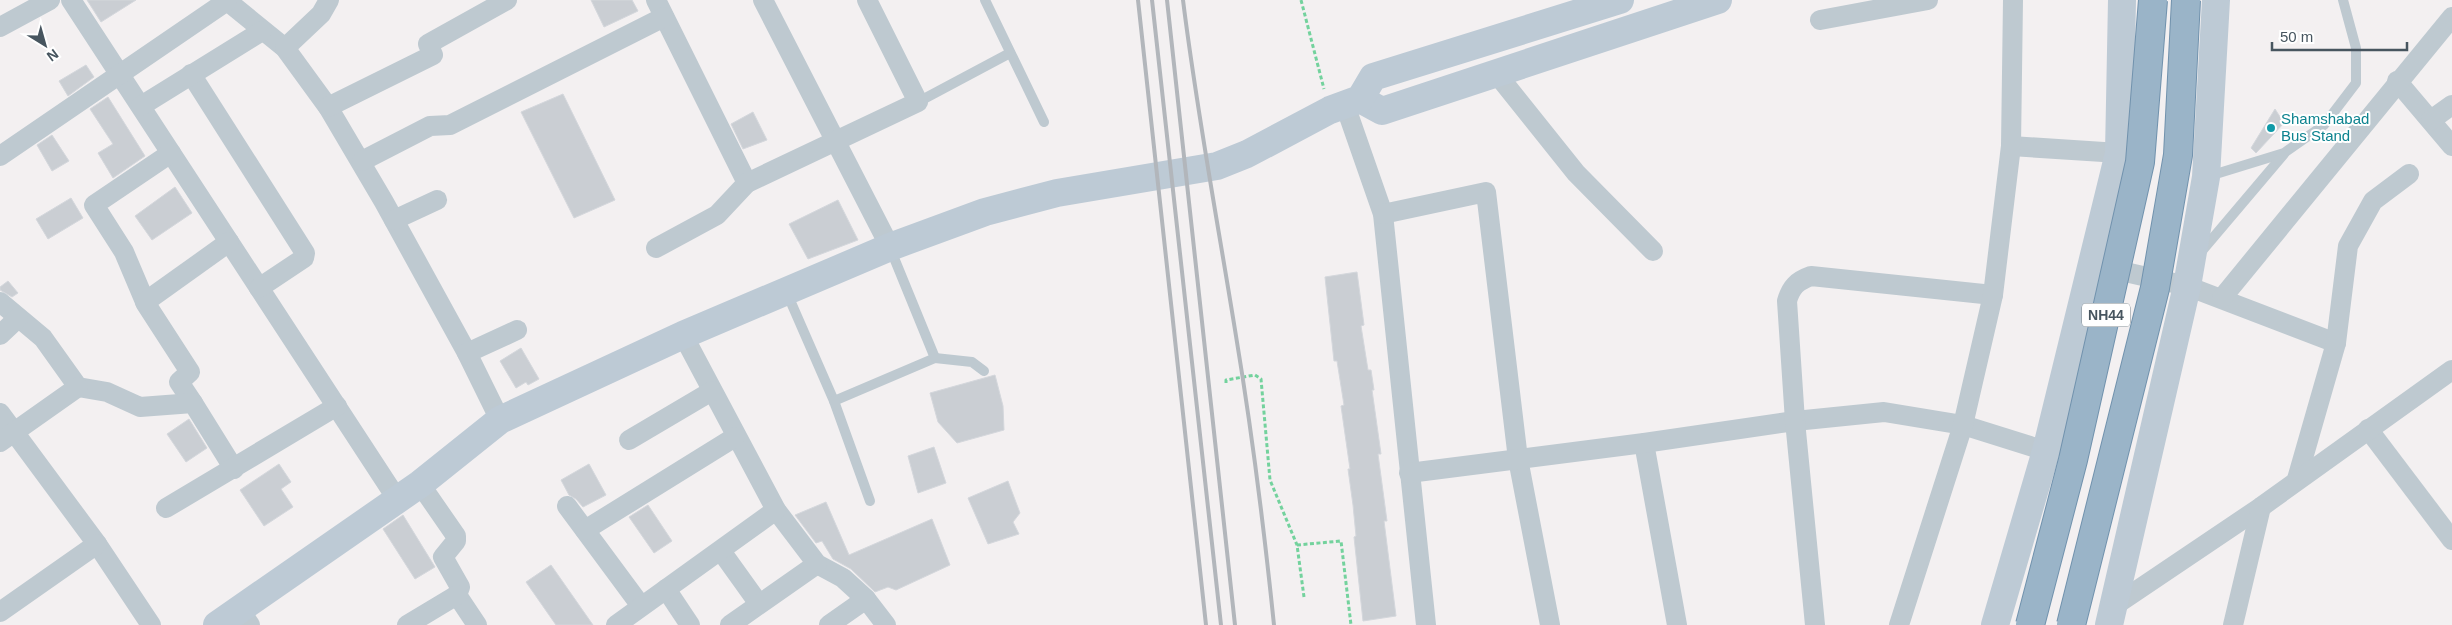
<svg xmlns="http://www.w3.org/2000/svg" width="2452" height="625" font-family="Helvetica,sans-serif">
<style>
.building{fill:#caced3;stroke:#d4d7dc}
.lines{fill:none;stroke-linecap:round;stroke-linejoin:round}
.path{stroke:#73d29d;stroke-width:3;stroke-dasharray:4 2.5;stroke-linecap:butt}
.service{stroke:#bec9d0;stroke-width:10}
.minor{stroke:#bec9d0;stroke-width:20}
.secondary{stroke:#bdcad5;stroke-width:28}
.rail{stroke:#b2b6bb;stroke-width:4}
.trunk-bridge-casing{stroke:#7192ad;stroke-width:30;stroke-linecap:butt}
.trunk-bridge{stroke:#9ab4c8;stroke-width:28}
.culture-dot{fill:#0f9aa8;stroke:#fff;stroke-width:2}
.labels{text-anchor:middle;stroke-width:4;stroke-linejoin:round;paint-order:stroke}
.shield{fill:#fff;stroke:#7e888f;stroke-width:1}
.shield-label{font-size:14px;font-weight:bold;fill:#47555f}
.culture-label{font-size:15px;fill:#0d838f;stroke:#fff;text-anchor:start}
</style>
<rect width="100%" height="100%" fill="#f3f0f1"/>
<g class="building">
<polygon points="87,0 136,0 101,22"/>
<polygon points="591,0 632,0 638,11 604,27"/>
<polygon points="86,65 94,77 68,96 59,81"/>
<polygon points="563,94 615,200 574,218 521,112"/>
<polygon points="108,97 145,156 113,178 98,153 113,144 90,109"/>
<polygon points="2275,109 2284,123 2256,153 2251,148"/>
<polygon points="753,112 767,140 743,149 731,124"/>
<polygon points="52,135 69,161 52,171 37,145"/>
<polygon points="175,187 192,213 152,240 135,216"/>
<polygon points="71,198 83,218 48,239 36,219"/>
<polygon points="838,200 858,240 808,259 789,224"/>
<polygon points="1357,272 1364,325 1361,326 1368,370 1371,370 1374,390 1372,390 1381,454 1378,454 1387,521 1384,521 1396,616 1363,621 1354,537 1356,536 1353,505 1348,469 1350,469 1341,406 1344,405 1337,361 1334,361 1325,277"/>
<polygon points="8,281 18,293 12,297 0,290 0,287"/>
<polygon points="521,348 539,379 528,385 526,382 516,388 500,361"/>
<polygon points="995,375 1003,406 1004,430 957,443 938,422 930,393"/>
<polygon points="189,419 207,448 186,462 167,434"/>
<polygon points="934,447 946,483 918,493 908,456"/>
<polygon points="279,464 291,482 281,489 293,507 264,526 240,490"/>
<polygon points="589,464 606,495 583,507 576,499 569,495 561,480"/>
<polygon points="1008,481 1020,513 1013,522 1019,534 988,544 968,498"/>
<polygon points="826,502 849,555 932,519 950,565 896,590 888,587 875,592 851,569 833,559 822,541 816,543 795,515"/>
<polygon points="648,505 672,541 654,553 629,517"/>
<polygon points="403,515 435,567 415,579 383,529"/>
<polygon points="551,565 593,625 556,625 526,582"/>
</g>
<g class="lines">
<g class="path">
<polyline points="1301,0 1324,89"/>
<polyline points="1226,383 1226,380 1255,375 1261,379 1270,480 1297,545 1304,597"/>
<polyline points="1297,545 1341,541 1351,625"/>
</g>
<g class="service">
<polyline points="985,0 1044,122"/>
<polyline points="918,102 1010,53"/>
<polyline points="2206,177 2284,153 2324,125 2356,83 2356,48 2343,0"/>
<polyline points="2201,252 2284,154"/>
<polyline points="786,291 834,401 935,358 890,248"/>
<polyline points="935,358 972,362 984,371"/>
<polyline points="834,401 870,501"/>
</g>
<g class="minor">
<polyline points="71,0 397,499"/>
<polyline points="226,0 285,48 328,107 384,202 467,353 500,420"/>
<polyline points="656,0 747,183"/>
<polyline points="763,0 890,247"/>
<polyline points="1820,20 1928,0"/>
<polyline points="0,27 50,0"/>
<polyline points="285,48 321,14 329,0"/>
<polyline points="1496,73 1576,173 1653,251"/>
<polyline points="191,74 305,253 304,258 259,288"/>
<polyline points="2397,81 2452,146"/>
<polyline points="1345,105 1383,214 1426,625"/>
<polyline points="141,106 262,31"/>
<polyline points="328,107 433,55 428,44 507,0"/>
<polyline points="2431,120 2452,105"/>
<polyline points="2011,146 2119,153"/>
<polyline points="171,153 94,205 124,252 146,304 190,372 179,382 193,403"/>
<polyline points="0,156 227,1"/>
<polyline points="362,161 430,126 450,125 664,17"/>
<polyline points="1383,214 1486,192 1518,459 1550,625"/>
<polyline points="394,220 437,200"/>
<polyline points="656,248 717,215 747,183 918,102 867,0"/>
<polyline points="2103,267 2187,286 2336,343"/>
<polyline points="2222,298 2452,17"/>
<polyline points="0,302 43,338 78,387 107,392 140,407 193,403 234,469"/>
<polyline points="145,302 229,242"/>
<polyline points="0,335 18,318"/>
<polyline points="683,335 776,510 817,564 843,578 866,599 886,625"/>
<polyline points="467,353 517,330"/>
<polyline points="0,413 97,544 151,625"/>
<polyline points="2368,429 2452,540"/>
<polyline points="629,440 712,391"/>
<polyline points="0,442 78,387"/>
<polyline points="1644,443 1677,625"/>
<polyline points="1409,473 1644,443 1795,421 1884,412 1963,425 2046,451"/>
<polyline points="2297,479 2336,343 2348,246 2373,201 2409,174"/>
<polyline points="420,484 456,536 456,541 443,557 460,587 457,595 477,625"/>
<polyline points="567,506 641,606"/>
<polyline points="166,508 337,406"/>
<polyline points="585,530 735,437"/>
<polyline points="721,551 754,597"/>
<polyline points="666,589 690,625"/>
<polyline points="2114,606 2261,507 2452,370"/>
<polyline points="240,610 250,625"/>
<polyline points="0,612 97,544"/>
<polyline points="407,625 457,595"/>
<polyline points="616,625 776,510"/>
<polyline points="730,625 817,564"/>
<polyline points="829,625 866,599"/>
<path d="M 1815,625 L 1795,421 L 1787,301 C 1791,287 1797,281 1811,276 L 1993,295"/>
<polyline points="1899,625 1963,425 1993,295 2011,146 2013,0"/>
<polyline points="2233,625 2261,507"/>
</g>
<g class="secondary">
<polyline points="1360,99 1382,111 1718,0"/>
<polyline points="217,625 420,484 500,420 683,335 890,247 985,212 1057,193 1217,166 1247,154 1330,110 1360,99 1373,77 1620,0"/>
<polyline points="1995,625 2046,451 2119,153 2122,0"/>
<polyline points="2109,625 2187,286 2206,177 2216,0"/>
</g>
<g class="rail">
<polyline points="1138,0 1206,625"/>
<polyline points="1152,0 1221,625"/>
<polyline points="1167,0 1235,625"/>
<path d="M 1183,0 C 1197,113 1218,224 1236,336 C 1252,432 1264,528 1274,625"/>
</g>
<g class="trunk-bridge-casing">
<g id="trunk-bridge">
<polyline points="2030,625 2073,460 2140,162 2153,0"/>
<polyline points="2071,625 2155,288 2178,155 2186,0"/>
</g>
</g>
<use href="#trunk-bridge" class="trunk-bridge"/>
</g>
<circle class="culture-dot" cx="2271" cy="128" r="5"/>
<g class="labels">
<rect class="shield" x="2082" y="303.5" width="48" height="23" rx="4"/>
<g class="shield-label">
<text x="2106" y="320">NH44</text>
</g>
<g class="culture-label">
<text x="2281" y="124">Shamshabad<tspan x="2281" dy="17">Bus Stand</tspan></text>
</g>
</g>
<g transform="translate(45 45) rotate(143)" stroke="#ffffff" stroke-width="4" paint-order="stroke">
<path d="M0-4L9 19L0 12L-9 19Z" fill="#47555f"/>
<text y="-8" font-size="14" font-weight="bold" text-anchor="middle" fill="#47555f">N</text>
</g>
<path d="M2272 42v8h135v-8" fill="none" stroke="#47555f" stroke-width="2.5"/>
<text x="2280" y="42" font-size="15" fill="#47555f" stroke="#ffffff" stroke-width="4" paint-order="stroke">50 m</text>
</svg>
